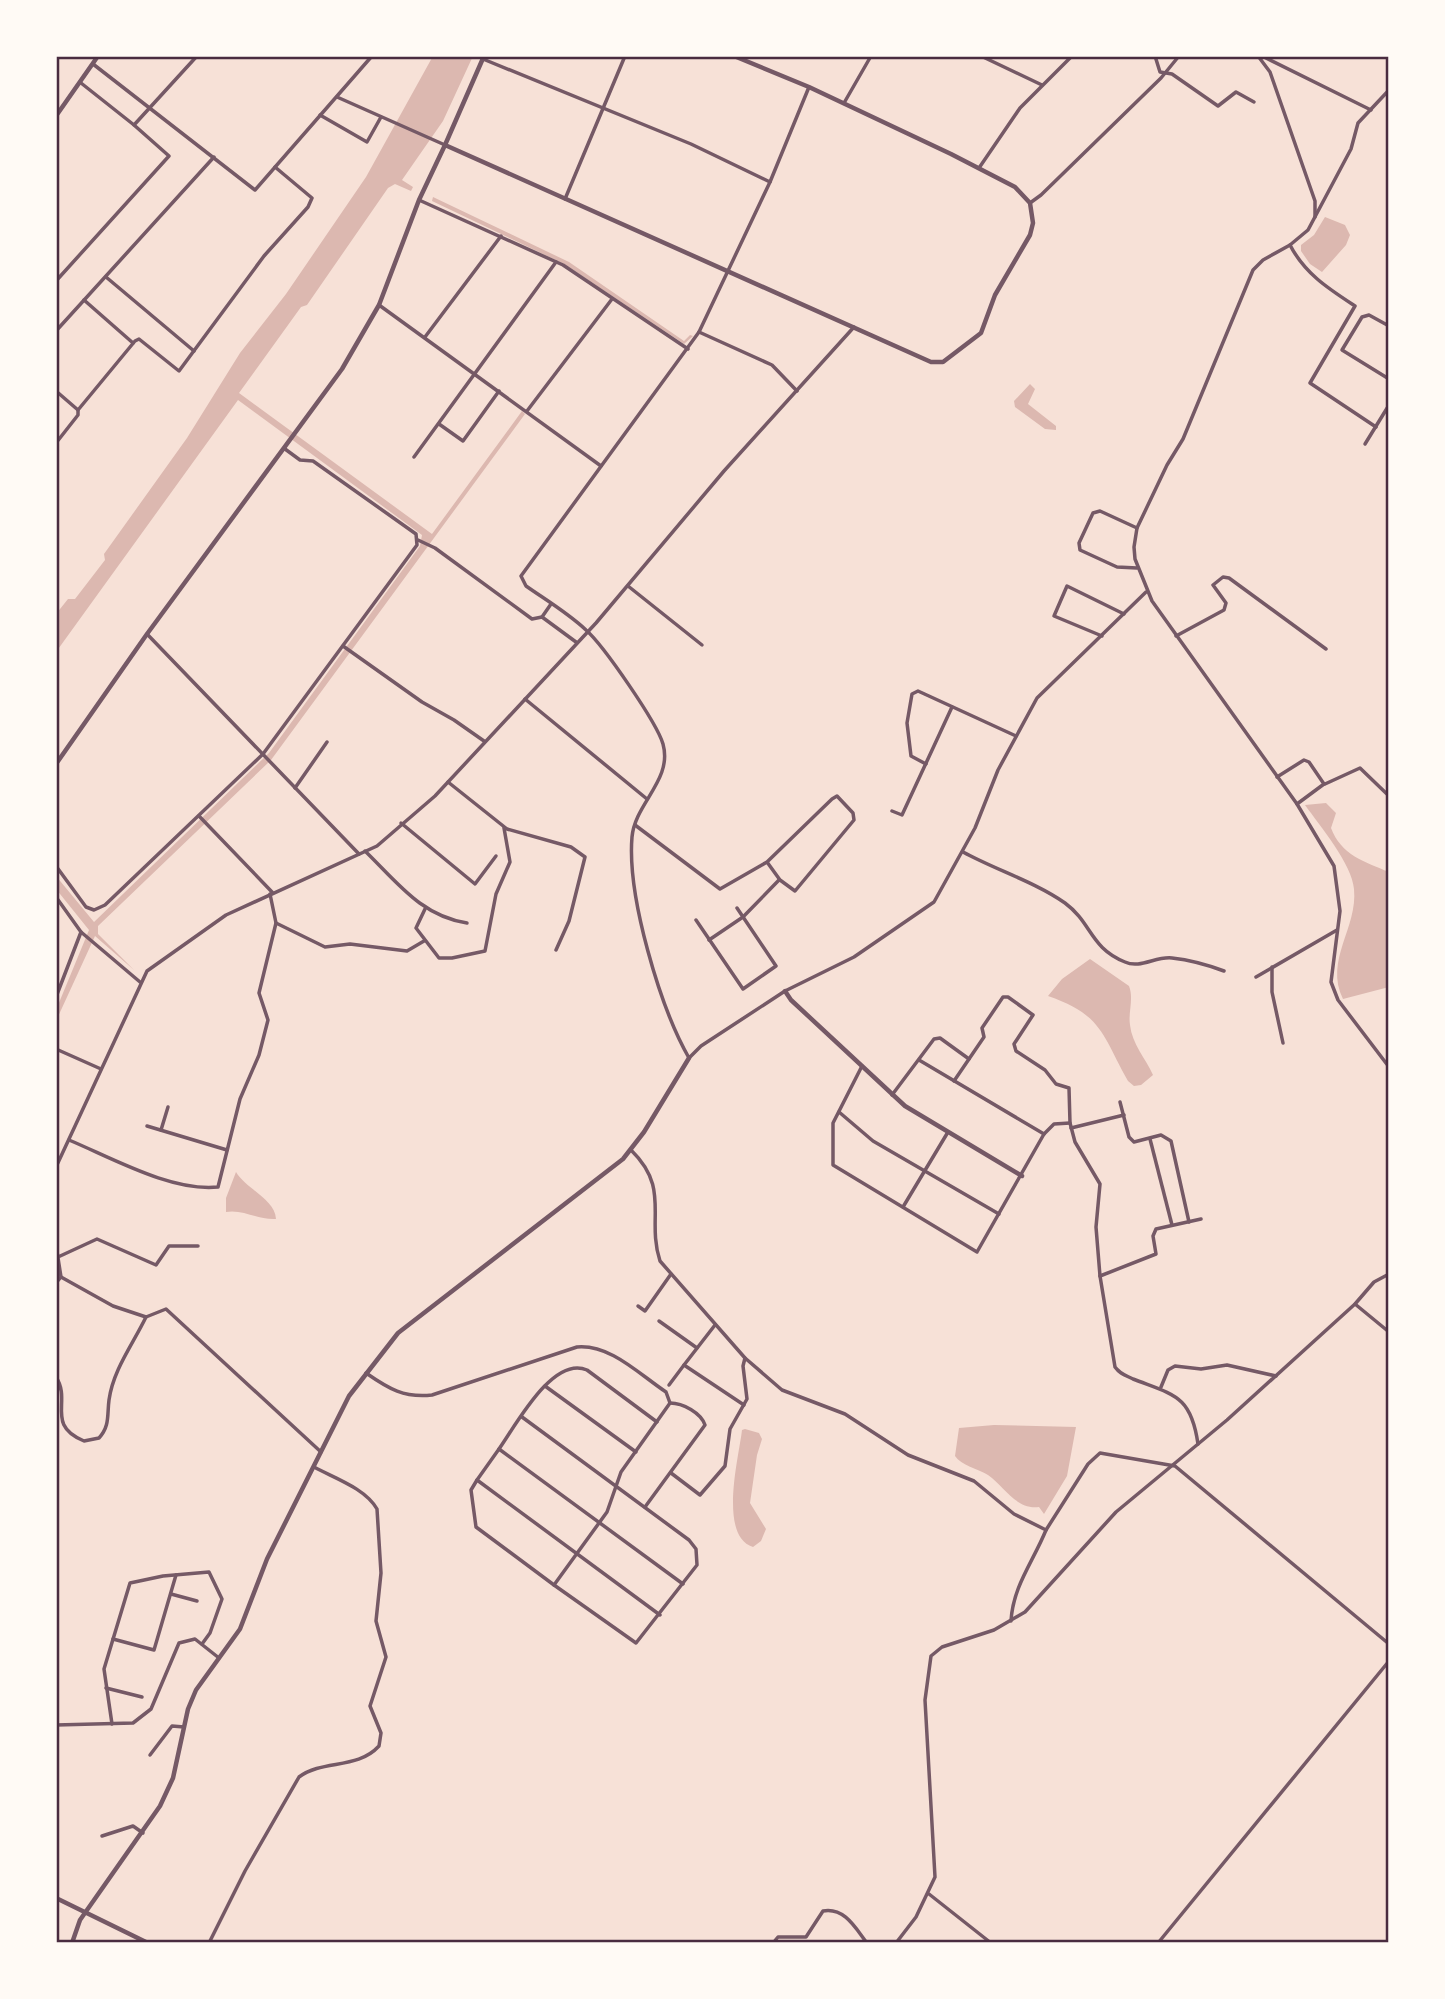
<svg xmlns="http://www.w3.org/2000/svg" width="1445" height="1999" font-family="'Nunito Sans',sans-serif">
<style>
.water{fill:#dcb8b0}
.lines{fill:none;stroke-linecap:round;stroke-linejoin:round}
.minor{stroke:#755966;stroke-width:3.5}
.tertiary{stroke:#755966;stroke-width:4.5}
.neatline{fill:none;stroke:#4a2c40;stroke-width:2.5}
</style>
<rect width="100%" height="100%" fill="#f7e1d7"/>
<g class="water">
<polygon points="433,56 473,56 443,121 402,180 413,187 411,191 395,184 388,188 307,305 301,307 239,393 432,534 522,411 525,414 271,760 98,926 98,934 134,970 95,936 56,1021 56,1010 89,930 56,889 56,876 94,922 269,753 420,546 422,535 238,400 56,652 56,614 68,599 75,599 105,560 104,554 187,438 240,353 286,294 366,177"/>
<polygon points="433,197 569,262 684,341 690,335 693,336 684,344 564,264 432,201"/>
<polygon points="1325,217 1345,225 1350,235 1346,245 1322,272 1310,264 1301,251 1301,245 1314,235"/>
<polygon points="1030,384 1035,389 1028,404 1056,426 1056,430 1045,429 1015,407 1014,401"/>
<path d="M 1326,803 L 1336,813 L 1331,828 C 1341,855 1365,862 1389,872 L 1389,987 L 1343,999 C 1324,960 1358,928 1354,889 C 1352,864 1320,826 1305,805 Z"/>
<path d="M 1090,959 L 1129,986 C 1134,999 1128,1012 1130,1025 C 1132,1044 1146,1059 1153,1075 L 1141,1085 L 1134,1086 L 1128,1081 C 1102,1035 1103,1015 1048,996 L 1062,979 Z"/>
<path d="M 236,1172 C 246,1189 275,1199 276,1219 C 257,1220 243,1209 226,1212 L 226,1198 Z"/>
<path d="M 994,1425 L 1076,1427 L 1067,1476 L 1044,1514 L 1039,1507 C 1016,1510 1005,1487 988,1475 C 978,1469 961,1465 955,1456 L 959,1428 Z"/>
<path d="M 745,1429 L 759,1433 L 762,1439 L 757,1455 L 750,1503 L 766,1529 L 761,1541 L 753,1547 C 718,1536 739,1457 742,1430 Z"/>
</g>
<g class="lines">
<g class="minor">
<polyline points="981,56 1042,85"/>
<polyline points="1155,56 1160,72 1172,74 1218,106 1236,92 1254,102"/>
<polyline points="1258,56 1270,72 1315,201 1315,217"/>
<polyline points="1262,56 1371,110"/>
<polyline points="483,59 691,144 770,182"/>
<polyline points="93,64 255,190 372,56"/>
<polyline points="81,83 134,125"/>
<path d="M 809,87 L 770,182 L 699,332 L 521,576 L 526,586 C 546,600 568,613 586,630 C 604,646 657,723 663,744 C 673,780 635,803 632,837 C 627,896 660,1007 689,1058 L 701,1046 L 785,991 L 854,957 L 934,902 L 975,828 L 998,770 L 1037,698 L 1146,592"/>
<polyline points="1389,90 1358,123 1351,149 1308,230 1290,245 1263,260 1253,270 1183,439 1167,465 1137,528 1134,547 1135,559 1152,601 1297,804 1334,866 1340,911 1331,982 1338,1000 1389,1067"/>
<polyline points="337,97 445,145"/>
<polyline points="844,103 871,56"/>
<polyline points="320,115 367,142 381,117"/>
<polyline points="979,168 1020,108 1072,56"/>
<polyline points="565,199 625,56"/>
<polyline points="419,200 563,265 688,349"/>
<polyline points="1030,203 1041,195 1161,78 1179,56"/>
<path d="M 1290,245 C 1305,274 1329,289 1355,306 L 1310,383 L 1376,427"/>
<polyline points="106,277 194,351"/>
<polyline points="56,281 169,156 134,125 197,56"/>
<polyline points="84,300 133,343"/>
<polyline points="379,305 601,466"/>
<polyline points="1389,326 1369,315 1362,317 1342,350 1389,379"/>
<polyline points="56,331 214,157"/>
<polyline points="699,332 772,365 797,391"/>
<polyline points="425,337 501,236"/>
<polyline points="56,391 78,410"/>
<polyline points="527,411 612,299"/>
<polyline points="439,424 463,441 499,391"/>
<polyline points="56,443 78,415 78,410 135,341 139,339 179,371 264,256 308,207 312,198 275,167"/>
<polyline points="1365,444 1389,405"/>
<polyline points="414,457 556,262"/>
<polyline points="418,540 435,548 532,619 542,617 576,642"/>
<polyline points="1137,568 1117,567 1080,550 1079,543 1093,513 1100,511 1137,528"/>
<polyline points="628,586 702,645"/>
<polyline points="542,617 551,604"/>
<polyline points="147,634 359,854"/>
<polyline points="1102,636 1054,616 1067,586 1124,614"/>
<polyline points="1176,636 1224,610 1226,603 1213,585 1223,577 1229,578 1326,649"/>
<polyline points="343,646 422,702 454,720 484,741"/>
<polyline points="525,699 647,799"/>
<polyline points="926,764 911,756 907,723 912,694 918,691 1016,736"/>
<polyline points="1277,777 1304,760 1309,762 1324,784 1297,804"/>
<polyline points="448,782 507,829 571,847 585,857 569,921 556,950"/>
<polyline points="1325,784 1360,768 1389,796"/>
<polyline points="295,788 327,742"/>
<polyline points="892,811 902,815 952,707"/>
<polyline points="199,816 272,892"/>
<polyline points="401,823 475,884 496,856"/>
<polyline points="635,825 720,889 767,862 832,799 837,796 853,813 854,820 795,891 780,880 767,862"/>
<path d="M 365,851 C 397,882 421,916 467,923"/>
<path d="M 963,852 C 996,870 1035,882 1065,903 C 1092,923 1090,948 1125,962 C 1140,969 1156,956 1172,958 C 1190,960 1208,965 1224,971"/>
<polyline points="56,866 86,907 94,910 105,905 263,754 417,545 416,534 313,461 300,460 285,449"/>
<polyline points="270,894 276,923 325,947 350,944 407,951 424,941"/>
<polyline points="56,897 81,932 140,982"/>
<polyline points="425,909 416,928 439,958 452,958 485,951 496,894 510,862 504,828"/>
<polyline points="696,920 743,989 776,966 737,908"/>
<polyline points="709,940 743,917 779,880"/>
<polyline points="1272,967 1272,992 1283,1043"/>
<polyline points="1256,977 1337,930"/>
<polyline points="56,997 81,932"/>
<polyline points="56,1049 101,1069"/>
<polyline points="919,1060 1044,1134"/>
<polyline points="862,1066 833,1123 833,1165 977,1252 1044,1134 1054,1124 1070,1123"/>
<path d="M 954,1081 L 984,1037 L 982,1028 L 1003,997 L 1008,997 L 1033,1015 L 1014,1044 L 1016,1051 L 1045,1070 L 1056,1084 L 1069,1088 L 1070,1123 L 1075,1142 L 1100,1184 L 1096,1227 L 1100,1276 L 1115,1367 C 1120,1374 1125,1375 1133,1379 C 1174,1395 1191,1395 1198,1444"/>
<polyline points="892,1095 934,1039 940,1038 969,1059"/>
<polyline points="1120,1102 1129,1137 1134,1142 1161,1135 1171,1141 1189,1222"/>
<polyline points="839,1112 873,1141 999,1214"/>
<polyline points="147,1126 227,1150"/>
<polyline points="1071,1128 1124,1115"/>
<polyline points="161,1130 168,1107"/>
<polyline points="1150,1139 1172,1225"/>
<path d="M 69,1140 C 112,1158 172,1192 218,1187 L 240,1099 L 259,1055 L 268,1020 L 259,993 L 276,923"/>
<path d="M 631,1150 C 671,1189 646,1218 660,1261 L 745,1358 L 782,1390 L 845,1414 L 908,1455 L 974,1481 L 1014,1514 L 1046,1530 C 1033,1562 1013,1586 1011,1621"/>
<polyline points="56,1167 147,971 226,915 377,846 435,796 596,623 724,471 854,327"/>
<polyline points="903,1207 948,1132"/>
<polyline points="56,1245 61,1277 56,1283"/>
<polyline points="58,1257 97,1239 156,1265 169,1246 198,1246"/>
<polyline points="1100,1276 1156,1254 1153,1236 1156,1229 1201,1219"/>
<polyline points="61,1277 113,1306 146,1317 166,1309 321,1452"/>
<polyline points="1355,1304 1389,1332"/>
<polyline points="638,1306 645,1311 671,1274"/>
<polyline points="659,1321 697,1348"/>
<polyline points="715,1325 684,1365 744,1405"/>
<path d="M 366,1373 C 389,1389 404,1398 432,1395 L 577,1347 C 610,1344 639,1374 666,1392 L 670,1403 L 621,1472 L 607,1512 L 554,1585 L 476,1527 L 471,1490 L 477,1480 L 660,1615"/>
<path d="M 56,1377 C 72,1401 45,1425 84,1441 L 99,1438 C 110,1426 107,1415 109,1400 C 113,1370 133,1344 146,1317"/>
<polyline points="669,1385 684,1365"/>
<polyline points="545,1386 636,1452"/>
<polyline points="1161,1387 1168,1370 1175,1366 1201,1369 1227,1365 1276,1376"/>
<polyline points="522,1417 689,1540 696,1549 697,1565 636,1643 554,1585"/>
<path d="M 499,1449 C 516,1425 553,1355 587,1370 L 657,1422"/>
<polyline points="671,1473 700,1495 725,1466 730,1429 747,1399 743,1366 745,1358"/>
<polyline points="477,1480 499,1449 683,1584"/>
<path d="M 645,1507 L 705,1425 C 701,1413 683,1403 670,1403"/>
<polyline points="1046,1530 1088,1464 1100,1453 1175,1466 1389,1644"/>
<polyline points="171,1594 197,1601"/>
<polyline points="113,1639 154,1650 176,1575"/>
<polyline points="106,1688 142,1697"/>
<polyline points="112,1724 104,1669 130,1583 163,1576 209,1572 222,1599 210,1633 202,1644"/>
<polyline points="56,1725 133,1723 151,1709 179,1643 195,1639 219,1658"/>
<polyline points="150,1755 172,1726 184,1727"/>
<polyline points="102,1836 133,1826 143,1833"/>
<polyline points="929,1894 991,1943"/>
<path d="M 209,1943 L 245,1871 L 299,1777 C 323,1759 357,1770 379,1746 L 381,1733 L 370,1706 L 386,1657 L 376,1621 L 381,1573 L 377,1509 C 365,1488 334,1478 314,1467"/>
<path d="M 773,1943 L 778,1937 L 806,1937 L 823,1911 C 845,1907 856,1929 867,1943"/>
<polyline points="896,1943 916,1917 935,1877 925,1700 931,1656 942,1647 994,1630 1025,1612 1116,1512 1227,1420 1355,1304 1374,1282 1389,1274"/>
<polyline points="1158,1943 1389,1661"/>
</g>
<g class="tertiary">
<polyline points="56,116 98,56"/>
<polyline points="445,145 484,56"/>
<polyline points="56,764 147,634 342,369 379,305 419,200 445,145 931,362 943,362 981,333 995,295 1030,235 1033,223 1030,203 1015,187 951,154 809,87 734,56"/>
<polyline points="785,991 791,1000 905,1106 1022,1176"/>
<polyline points="56,1898 148,1943"/>
<polyline points="72,1943 80,1920 160,1806 173,1778 188,1709 196,1690 240,1629 267,1559 349,1396 398,1333 623,1159 644,1132 689,1058"/>
</g>
</g>
<rect width="1445" height="1999" fill="none" stroke="#fffaf5" stroke-width="116"/>
<rect x="58" y="58" width="1329" height="1883" class="neatline"/>
</svg>
